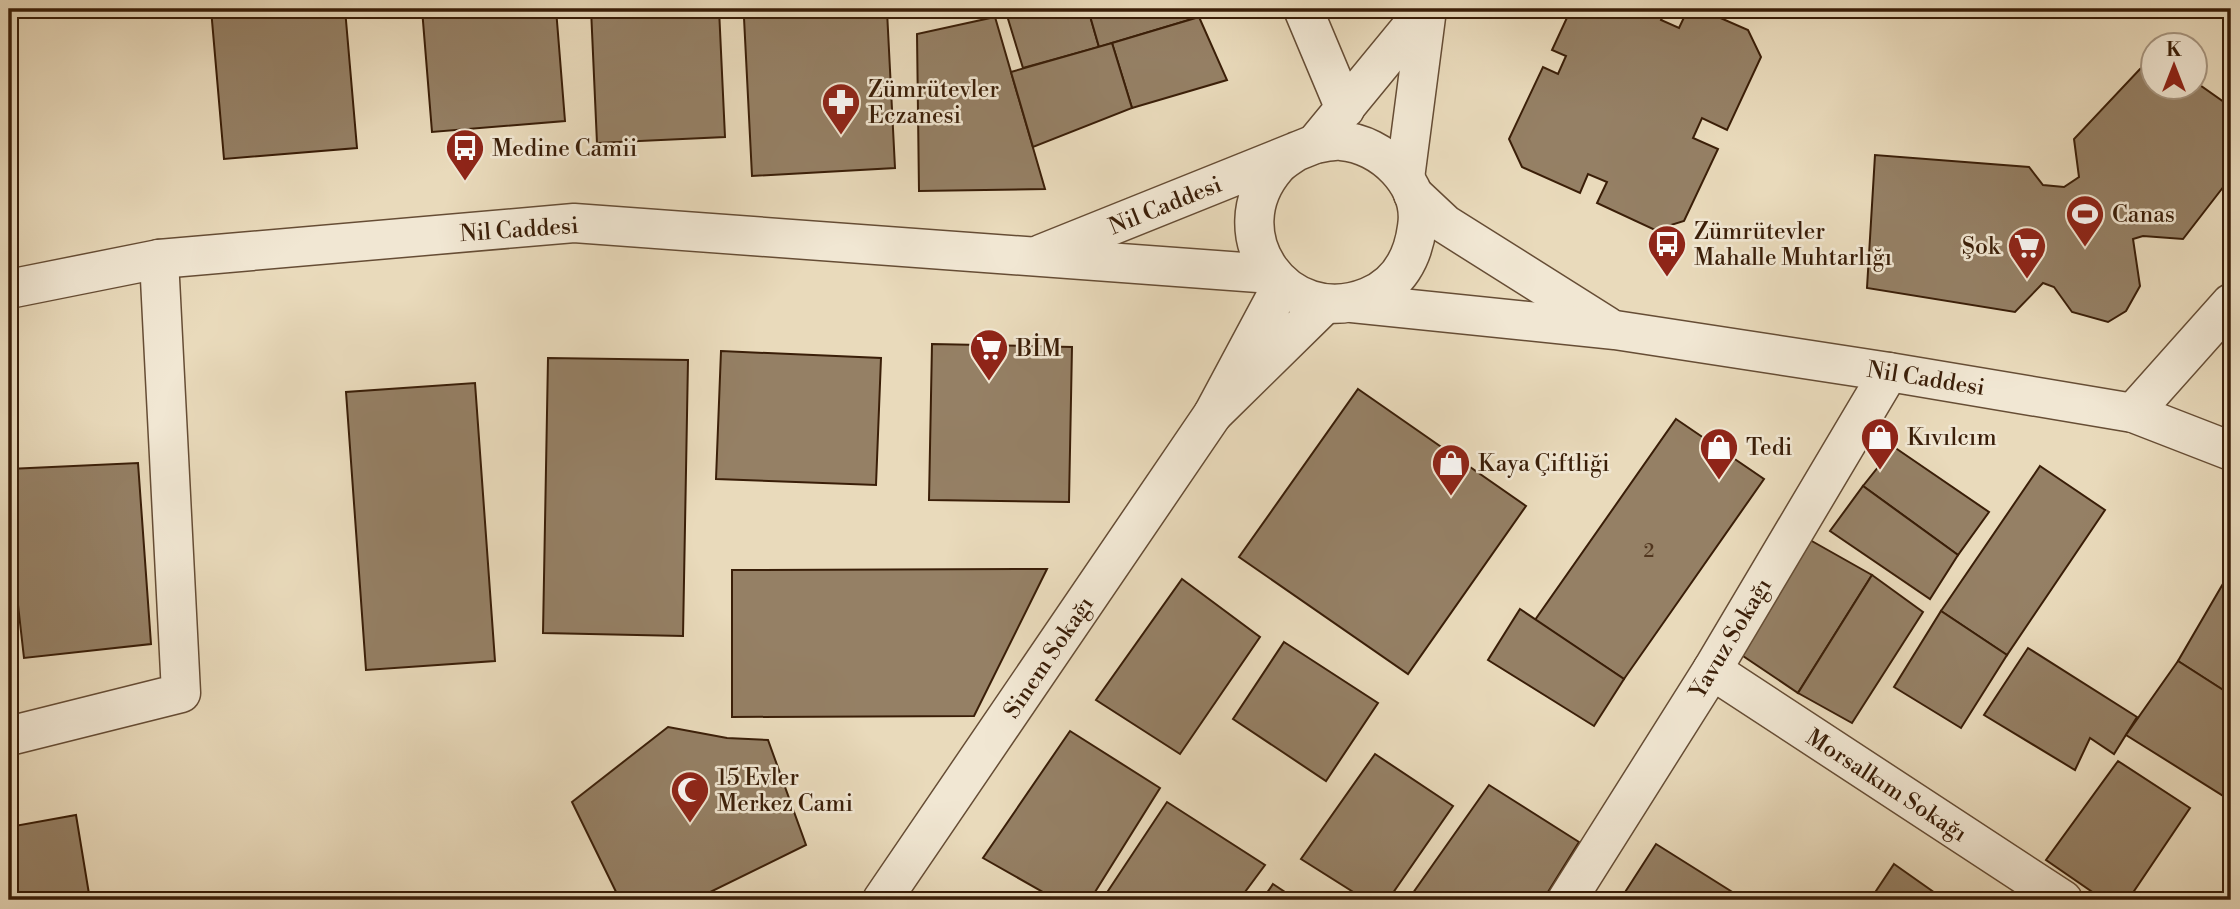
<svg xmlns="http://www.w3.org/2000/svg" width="2240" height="909" font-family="'Libre Bodoni',serif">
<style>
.building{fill:#958065;stroke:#3a1e08;stroke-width:2}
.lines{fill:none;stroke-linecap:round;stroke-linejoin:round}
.minor-casing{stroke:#664d35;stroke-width:41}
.minor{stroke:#f1e7d3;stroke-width:38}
.labels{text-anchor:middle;stroke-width:5;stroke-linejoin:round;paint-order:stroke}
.number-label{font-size:19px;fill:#51361f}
.poi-label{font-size:23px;fill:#3a1e08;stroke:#f1e7d3;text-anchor:start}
.street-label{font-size:23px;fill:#3a1e08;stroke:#f1e7d3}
</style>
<rect width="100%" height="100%" fill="#e9dabb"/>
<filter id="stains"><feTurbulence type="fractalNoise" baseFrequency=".00286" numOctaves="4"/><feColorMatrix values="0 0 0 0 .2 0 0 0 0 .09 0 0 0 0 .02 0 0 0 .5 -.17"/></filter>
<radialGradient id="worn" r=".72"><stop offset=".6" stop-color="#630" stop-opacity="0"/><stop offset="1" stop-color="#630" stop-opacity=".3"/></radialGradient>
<g class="building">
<polygon points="211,9 345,9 357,148 224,159"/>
<polygon points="422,9 556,9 565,121 432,132"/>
<polygon points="591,9 719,9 725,137 597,143"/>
<polygon points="1005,9 1088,9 1099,47 1023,68"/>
<polygon points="1088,9 1196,9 1199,17 1099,47"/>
<polygon points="1571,9 1666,9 1661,20 1679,28 1688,9 1700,9 1748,30 1761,57 1727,130 1702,118 1693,138 1718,149 1684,221 1655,230 1597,203 1607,182 1588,174 1580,193 1522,167 1509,139 1543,67 1558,74 1566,56 1552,50"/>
<polygon points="887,11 895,168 752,176 744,18"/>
<polygon points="995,17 1045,189 919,191 917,34"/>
<polygon points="1199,17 1227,80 1132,108 1112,43"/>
<polygon points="1112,43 1132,108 1033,147 1011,72"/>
<polygon points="2152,60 2152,88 2194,88 2194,81 2231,107 2231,177 2183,239 2143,236 2133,239 2140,286 2126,311 2108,322 2072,312 2054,287 2043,283 2015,312 1867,288 1875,155 2029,167 2043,185 2064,187 2079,177 2074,139 2140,69"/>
<polygon points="9,140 14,184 9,185"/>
<polygon points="932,344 1072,347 1069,502 929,500"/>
<polygon points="721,351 881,358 876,485 716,479"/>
<polygon points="548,358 688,360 683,636 543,633"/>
<polygon points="475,383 495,661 366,670 346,392"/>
<polygon points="1358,389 1526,506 1408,674 1239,557"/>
<polygon points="1676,419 1764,479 1624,679 1535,620"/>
<polygon points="1894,447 1989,512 1958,555 1863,486"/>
<polygon points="138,463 151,644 24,658 9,525 9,469"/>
<polygon points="2040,466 2105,510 2007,655 1941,611"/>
<polygon points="1863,486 1958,555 1930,599 1830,531"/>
<polygon points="1810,540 1872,575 1798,693 1740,654"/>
<polygon points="1047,569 974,716 732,717 732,570"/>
<polygon points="2231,570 2231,695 2178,661"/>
<polygon points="1872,575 1923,612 1852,723 1798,693"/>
<polygon points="1182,579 1260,637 1180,754 1096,700"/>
<polygon points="1520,609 1624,679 1594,726 1488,660"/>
<polygon points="1941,611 2007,655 1961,728 1894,687"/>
<polygon points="1284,642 1378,703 1326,781 1233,719"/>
<polygon points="2028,648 2137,717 2114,754 2090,738 2075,770 1984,715"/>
<polygon points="2178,661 2231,695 2231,787 2225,797 2126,735"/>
<polygon points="668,727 727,738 768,740 806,845 694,900 620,900 572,802"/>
<polygon points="1070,731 1160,788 1090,900 1057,900 983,858"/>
<polygon points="1375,754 1453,806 1388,900 1366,900 1301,859"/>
<polygon points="2118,761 2190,808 2128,900 2104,900 2046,860"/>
<polygon points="1489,785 1579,842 1543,900 1408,900"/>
<polygon points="1167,802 1265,865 1239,900 1102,900"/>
<polygon points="76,815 90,900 9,900 9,827"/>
<polygon points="1656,844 1745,900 1620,900"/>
<polygon points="1894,864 1945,900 1870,900"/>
<polygon points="1273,884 1297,900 1262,900"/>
</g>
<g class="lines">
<g class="minor-casing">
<g id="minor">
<polyline points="1303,9 1345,109"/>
<polyline points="1315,144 1426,9"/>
<polyline points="1405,178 1427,9"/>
<polyline points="1413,194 1445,224 1607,326"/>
<path d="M 1041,254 L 1315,144 C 1323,143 1333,140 1341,141 C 1382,144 1424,184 1417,227 C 1413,258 1398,285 1368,297 C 1286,330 1218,234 1276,167 C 1281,161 1290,156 1297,151"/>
<polyline points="1282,285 1213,414 1325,304"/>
<polyline points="9,289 159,259 574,223 1272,274"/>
<polyline points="1352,303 1615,330 1889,372 2133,413 2231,451"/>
<polyline points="2133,413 2231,303"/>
<polyline points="1712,670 2063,900"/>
<polyline points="9,736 181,693 159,259"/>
<polyline points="882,900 1213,414"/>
<polyline points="1567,900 1712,670 1889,372"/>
</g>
</g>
<use href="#minor" class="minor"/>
</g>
<defs>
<g id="pharmacy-pin" transform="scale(2.0125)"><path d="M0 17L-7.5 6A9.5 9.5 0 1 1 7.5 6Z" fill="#8f2418" stroke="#f1e7d3"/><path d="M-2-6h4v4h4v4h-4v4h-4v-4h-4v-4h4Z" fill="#fff"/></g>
<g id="bus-pin" transform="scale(2.0125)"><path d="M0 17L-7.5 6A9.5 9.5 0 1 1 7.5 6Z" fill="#8f2418" stroke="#f1e7d3"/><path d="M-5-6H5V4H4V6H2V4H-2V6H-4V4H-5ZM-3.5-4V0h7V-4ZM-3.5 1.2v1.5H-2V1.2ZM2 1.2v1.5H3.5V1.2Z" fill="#fff"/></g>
<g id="stadium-pin" transform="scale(2.0125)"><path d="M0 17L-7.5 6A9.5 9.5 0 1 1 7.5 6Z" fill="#8f2418" stroke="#f1e7d3"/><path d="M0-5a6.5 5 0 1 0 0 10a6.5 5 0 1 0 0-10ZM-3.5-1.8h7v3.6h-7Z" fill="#fff"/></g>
<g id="supermarket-pin" transform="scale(2.0125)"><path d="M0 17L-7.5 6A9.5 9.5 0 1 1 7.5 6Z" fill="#8f2418" stroke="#f1e7d3"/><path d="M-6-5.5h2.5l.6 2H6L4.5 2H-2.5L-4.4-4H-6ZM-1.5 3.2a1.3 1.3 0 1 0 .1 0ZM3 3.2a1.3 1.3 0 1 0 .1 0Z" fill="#fff"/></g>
<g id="shop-pin" transform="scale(2.0125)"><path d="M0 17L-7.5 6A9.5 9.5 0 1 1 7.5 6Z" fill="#8f2418" stroke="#f1e7d3"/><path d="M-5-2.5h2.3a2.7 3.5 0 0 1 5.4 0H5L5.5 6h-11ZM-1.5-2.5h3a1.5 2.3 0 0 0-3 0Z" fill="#fff"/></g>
<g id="mosque-pin" transform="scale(2.0125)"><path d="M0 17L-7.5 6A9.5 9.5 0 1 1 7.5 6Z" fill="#8f2418" stroke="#f1e7d3"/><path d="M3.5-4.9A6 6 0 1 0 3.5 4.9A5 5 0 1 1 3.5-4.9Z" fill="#fff"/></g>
</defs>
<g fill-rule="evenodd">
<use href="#pharmacy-pin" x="841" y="102"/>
<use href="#bus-pin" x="465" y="148"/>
<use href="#stadium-pin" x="2085" y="214"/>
<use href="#bus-pin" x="1667" y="244"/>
<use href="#supermarket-pin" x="2027" y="246"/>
<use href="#supermarket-pin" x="989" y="348"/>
<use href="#shop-pin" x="1880" y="437"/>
<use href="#shop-pin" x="1719" y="447"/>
<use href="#shop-pin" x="1451" y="463"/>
<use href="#mosque-pin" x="690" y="790"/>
</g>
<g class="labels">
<g class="number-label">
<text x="1649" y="557">2</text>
</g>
<g class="poi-label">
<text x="868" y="97">Zümrütevler<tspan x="868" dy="26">Eczanesi</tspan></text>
<text x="492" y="156">Medine Camii</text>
<text x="2112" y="222">Canas</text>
<text x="1694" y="239">Zümrütevler<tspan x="1694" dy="26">Mahalle Muhtarlığı</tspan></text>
<text x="2000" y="254" text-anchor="end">Şok</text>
<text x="1016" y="356">BİM</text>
<text x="1907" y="445">Kıvılcım</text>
<text x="1746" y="455">Tedi</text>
<text x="1478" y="471">Kaya Çiftliği</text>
<text x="717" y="785">15 Evler<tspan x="717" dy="26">Merkez Cami</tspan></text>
</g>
<g class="street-label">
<text transform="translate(1165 205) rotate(-22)" y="8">Nil Caddesi</text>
<text transform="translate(519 229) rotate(-4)" y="8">Nil Caddesi</text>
<text transform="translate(1926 378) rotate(9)" y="8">Nil Caddesi</text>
<text transform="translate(1730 638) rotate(-59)" y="8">Yavuz Sokağı</text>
<text transform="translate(1048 657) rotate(-56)" y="8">Sinem Sokağı</text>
<text transform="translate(1887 785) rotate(33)" y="8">Morsalkım Sokağı</text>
</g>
</g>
<rect width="2240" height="909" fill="none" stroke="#e9dabb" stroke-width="35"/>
<rect x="10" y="10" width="2219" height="888" fill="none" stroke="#3a1e08" stroke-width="3.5"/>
<rect x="18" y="18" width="2205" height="874" fill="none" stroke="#3a1e08" stroke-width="2"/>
<g transform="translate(2174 66)"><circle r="33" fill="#f1e7d3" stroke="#a89782" stroke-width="2"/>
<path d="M0-5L12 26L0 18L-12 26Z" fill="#8f2418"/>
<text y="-10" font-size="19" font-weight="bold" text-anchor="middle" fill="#3a1e08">K</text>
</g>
<rect width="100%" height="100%" filter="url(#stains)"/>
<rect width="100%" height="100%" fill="url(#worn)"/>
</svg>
